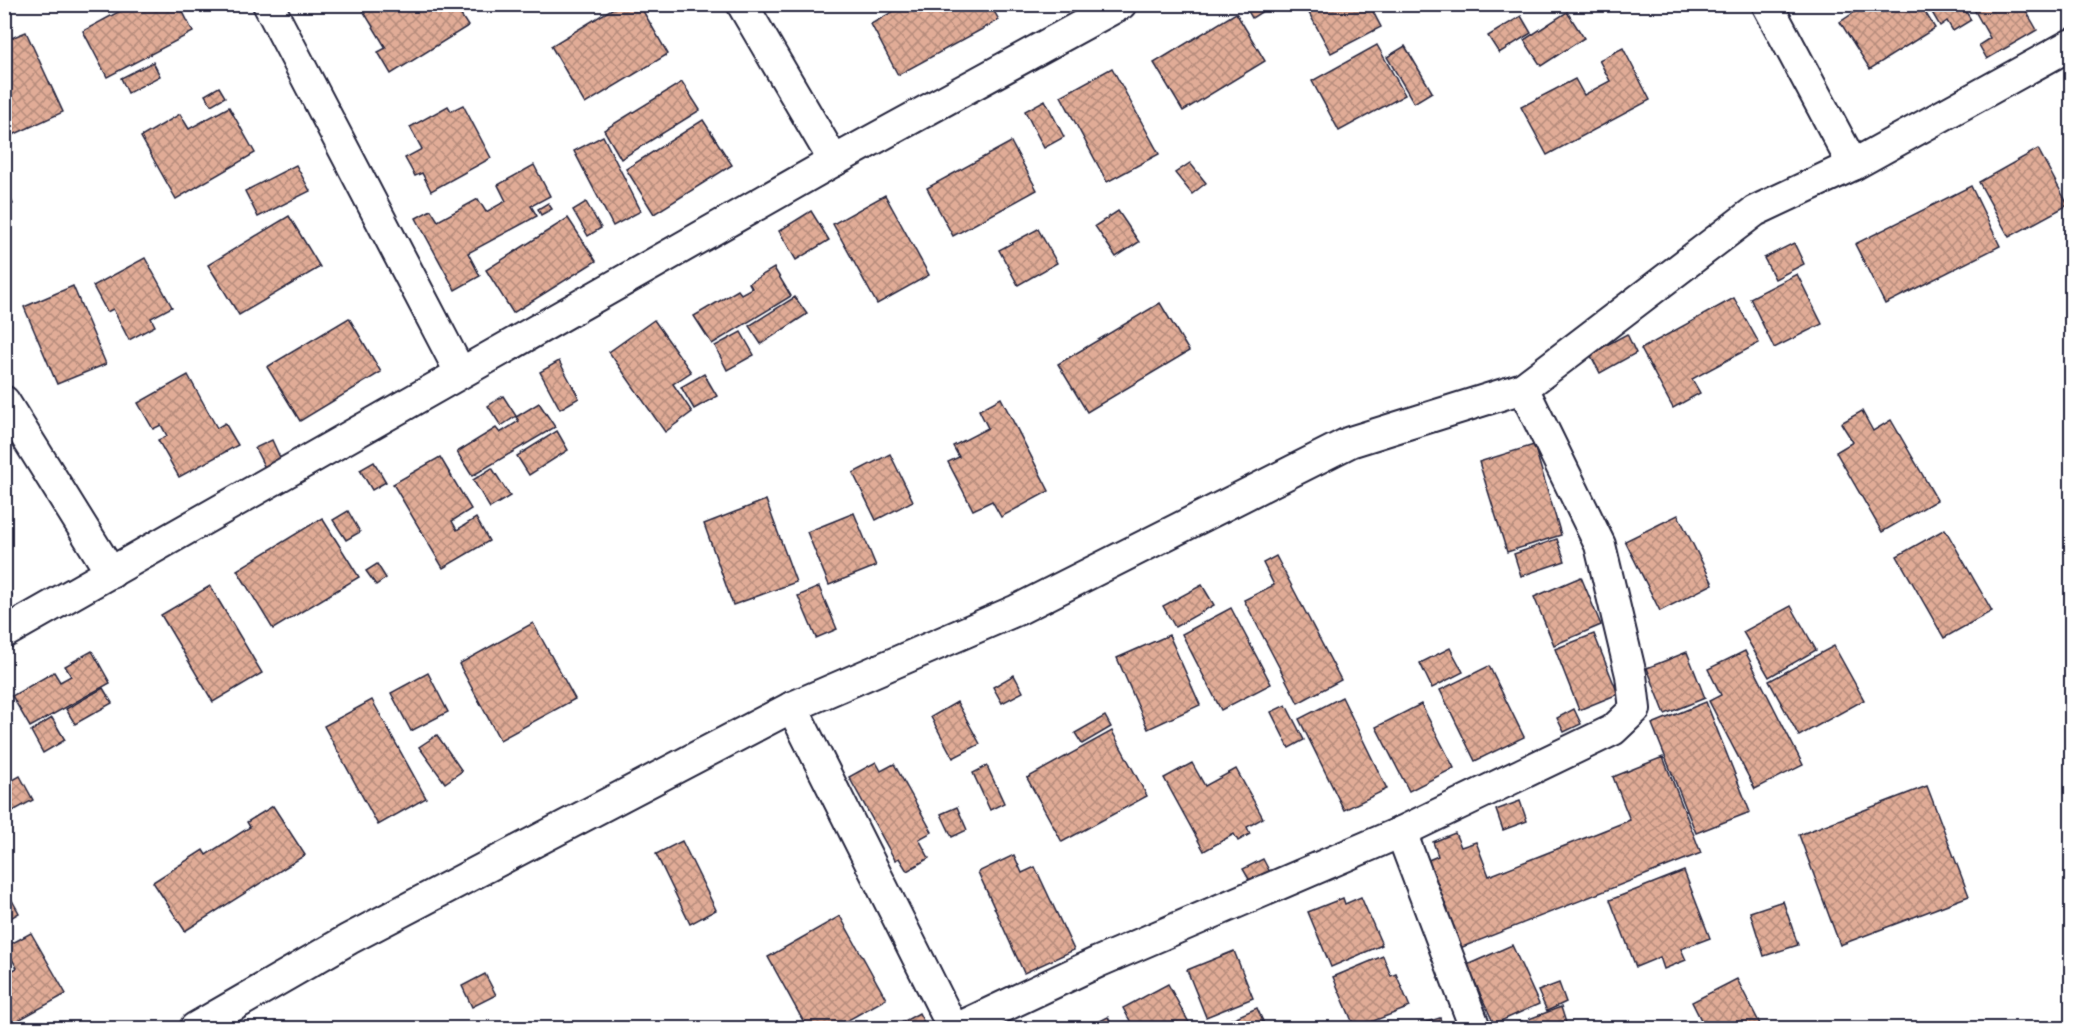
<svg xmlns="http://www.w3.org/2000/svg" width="2076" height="1033" font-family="'Comic Neue',sans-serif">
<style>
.building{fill:url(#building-cross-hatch);stroke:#22223b;stroke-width:1.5}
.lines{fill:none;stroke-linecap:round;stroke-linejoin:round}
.minor-casing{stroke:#22223b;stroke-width:34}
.minor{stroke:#fff;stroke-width:30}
</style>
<defs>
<pattern id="building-cross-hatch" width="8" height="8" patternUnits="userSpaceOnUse" patternTransform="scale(1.5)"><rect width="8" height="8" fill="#e1ac97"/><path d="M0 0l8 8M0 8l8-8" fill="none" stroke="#b68c7c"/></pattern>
</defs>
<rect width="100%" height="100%" fill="#fff"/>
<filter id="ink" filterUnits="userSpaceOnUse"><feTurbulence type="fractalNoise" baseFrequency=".0167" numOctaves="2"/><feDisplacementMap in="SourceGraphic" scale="12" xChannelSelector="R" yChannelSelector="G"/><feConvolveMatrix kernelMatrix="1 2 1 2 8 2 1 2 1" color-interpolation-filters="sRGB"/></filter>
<g filter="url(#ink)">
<g class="building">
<polygon points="133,4 179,4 193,32 107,77 83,31"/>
<polygon points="359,4 454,4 468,26 391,74 378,52 386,48"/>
<polygon points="620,4 639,4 668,54 585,104 551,46"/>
<polygon points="906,4 990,4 999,20 898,75 871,24"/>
<polygon points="1244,4 1274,4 1252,18"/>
<polygon points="1304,4 1369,4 1381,27 1331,53"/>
<polygon points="1867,4 1882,4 1886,10 1895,4 1920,4 1935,28 1870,69 1840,22"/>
<polygon points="1927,4 1966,4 1968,8 1965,10 1971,20 1953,31 1947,21 1940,26"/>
<polygon points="1971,4 2022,4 2037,30 1987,59 1979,45 1990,38"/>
<polygon points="1567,12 1584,38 1541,66 1524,40"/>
<polygon points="1236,13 1265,61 1183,111 1154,63"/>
<polygon points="1521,16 1531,33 1499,53 1488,36"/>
<polygon points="26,32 63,112 4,139 4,41"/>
<polygon points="1377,45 1405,95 1339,131 1312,81"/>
<polygon points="1405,46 1432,92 1414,103 1387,57"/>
<polygon points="1623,48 1650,100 1547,155 1521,107 1575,79 1584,95 1610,81 1599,60"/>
<polygon points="153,62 160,76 128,93 121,78"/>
<polygon points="1112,68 1159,154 1107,182 1061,96"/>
<polygon points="682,82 700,110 621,159 604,130"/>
<polygon points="219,87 225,97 211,105 205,95"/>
<polygon points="1045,100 1064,137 1044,148 1025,111"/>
<polygon points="463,105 491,158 431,191 422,173 415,176 405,158 422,149 410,127 448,106 451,111"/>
<polygon points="229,107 255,153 176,199 141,137 180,114 189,129"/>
<polygon points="703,120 732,165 654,214 626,169"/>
<polygon points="603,136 641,211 613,226 574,151"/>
<polygon points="1011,142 1037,190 953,236 927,188"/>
<polygon points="2038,149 2068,205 2009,237 1979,182"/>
<polygon points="1190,163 1206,183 1192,194 1175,173"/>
<polygon points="296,165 310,191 258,217 245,191"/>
<polygon points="534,165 550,196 531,206 537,216 468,253 480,276 455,290 416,218 431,210 438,221 478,199 486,212 506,201 498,185"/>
<polygon points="4,185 13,204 4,208"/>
<polygon points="1971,186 2000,246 1885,304 1855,244"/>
<polygon points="885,195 929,275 877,304 833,224"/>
<polygon points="586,202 601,228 588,236 573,210"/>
<polygon points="548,203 552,209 541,215 538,209"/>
<polygon points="811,211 829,240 796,260 779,231"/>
<polygon points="1118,211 1139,242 1116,257 1095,226"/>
<polygon points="289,216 320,267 239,315 208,265"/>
<polygon points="568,218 596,261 513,313 486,270"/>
<polygon points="1038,229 1057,263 1018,285 999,250"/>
<polygon points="1794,243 1804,264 1775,279 1764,258"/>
<polygon points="145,258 172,307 151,318 155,326 129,340 113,309 107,312 93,286"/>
<polygon points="774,268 791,296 712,344 694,316 738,290 741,294 752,288 749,283"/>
<polygon points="1797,274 1822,324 1774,348 1750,298"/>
<polygon points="73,286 106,364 57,384 24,307"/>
<polygon points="795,297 807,314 761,344 749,326"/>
<polygon points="1734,298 1759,343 1692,379 1700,393 1673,408 1641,349"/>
<polygon points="1160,303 1189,351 1087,412 1058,364"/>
<polygon points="349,318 381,372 300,421 267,367"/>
<polygon points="654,320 691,372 673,384 692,412 665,432 609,352"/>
<polygon points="741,332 754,355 727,370 715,346"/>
<polygon points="1627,334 1636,353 1600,373 1590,354"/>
<polygon points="559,361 579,398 560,409 540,372"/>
<polygon points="704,374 717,396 694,409 681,387"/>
<polygon points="188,375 217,428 225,423 238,445 179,477 158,440 167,436 161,425 153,429 138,403"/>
<polygon points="503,396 516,416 501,426 488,406"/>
<polygon points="1001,398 1049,491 1001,517 992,501 973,510 948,462 959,457 953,446 988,428 979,410"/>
<polygon points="539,403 555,427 472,476 457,452 496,428 500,433 519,421 516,417"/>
<polygon points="1862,411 1873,431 1891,420 1937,500 1882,532 1836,452 1853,442 1841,423"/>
<polygon points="557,431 568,450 529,475 517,456"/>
<polygon points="272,440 282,462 266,470 255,448"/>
<polygon points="1534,445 1561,535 1507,552 1479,462"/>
<polygon points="890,454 913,501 876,520 853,473"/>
<polygon points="440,457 471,509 452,521 457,530 476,518 489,541 443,568 393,484"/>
<polygon points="374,462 386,482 372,490 360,470"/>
<polygon points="492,468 510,496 490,508 473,480"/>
<polygon points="766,500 796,582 733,605 704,524"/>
<polygon points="348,511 360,532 346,540 333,520"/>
<polygon points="854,513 876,566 829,585 807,532"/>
<polygon points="1678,515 1713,584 1660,611 1625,541"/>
<polygon points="322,518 359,577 273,629 237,570"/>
<polygon points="1945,529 1992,611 1944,638 1897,556"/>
<polygon points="1557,539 1565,561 1521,576 1514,554"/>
<polygon points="1276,556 1341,680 1298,703 1244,600 1274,585 1263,563"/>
<polygon points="377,564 386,578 376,585 366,571"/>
<polygon points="1581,577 1601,625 1554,645 1534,597"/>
<polygon points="4,582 12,595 4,599"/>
<polygon points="1202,585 1214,605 1175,627 1163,606"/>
<polygon points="210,586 262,673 213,702 161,615"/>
<polygon points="819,587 837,629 816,638 798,596"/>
<polygon points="1791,606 1816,650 1769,677 1743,632"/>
<polygon points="1231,608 1271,684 1221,710 1182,634"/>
<polygon points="533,623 575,699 500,740 459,664"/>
<polygon points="1594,634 1618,694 1579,710 1555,649"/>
<polygon points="1169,635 1200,705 1148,729 1117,658"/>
<polygon points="1834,646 1864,700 1799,736 1769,681"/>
<polygon points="1450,648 1463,672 1432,688 1420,663"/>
<polygon points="92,651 110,683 30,727 12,696 54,672 60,682 71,676 65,666"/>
<polygon points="1745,651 1803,765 1755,789 1709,701 1721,695 1708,669"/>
<polygon points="1687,652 1705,698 1665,714 1647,668"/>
<polygon points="1489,666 1524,737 1475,761 1440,690"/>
<polygon points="428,673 448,712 411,731 391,693"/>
<polygon points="1014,675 1023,692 1002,703 993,687"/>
<polygon points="103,688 112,703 75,724 66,709"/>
<polygon points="1342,697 1387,789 1344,810 1299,719"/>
<polygon points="372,700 426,798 378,825 324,726"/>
<polygon points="957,702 980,744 953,758 931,717"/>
<polygon points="1706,702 1750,812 1696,833 1652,724"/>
<polygon points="1421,704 1454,768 1409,791 1376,727"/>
<polygon points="1286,705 1304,740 1289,748 1271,712"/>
<polygon points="1574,709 1581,724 1564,732 1557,718"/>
<polygon points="1105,716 1111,727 1082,744 1075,733"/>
<polygon points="52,718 65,740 43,753 31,731"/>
<polygon points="1112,731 1147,796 1062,842 1027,778"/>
<polygon points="437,735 462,771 445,783 419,747"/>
<polygon points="1663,757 1701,853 1460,948 1426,861 1438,856 1433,842 1455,833 1461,847 1476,842 1489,876 1630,820 1613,777"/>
<polygon points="876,762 881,771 894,764 932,832 919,839 929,858 907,871 899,858 895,860 849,777"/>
<polygon points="1192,763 1205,786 1236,769 1263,818 1247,827 1250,834 1238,841 1234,834 1204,851 1164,778"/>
<polygon points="987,766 1004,803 990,810 973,773"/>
<polygon points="20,776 33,800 4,816 4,785"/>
<polygon points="1927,786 1969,896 1840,945 1799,835"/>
<polygon points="1520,801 1527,821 1503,830 1496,810"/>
<polygon points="273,806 305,855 185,931 153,882 203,850 206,855 250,827 247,822"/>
<polygon points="957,807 967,830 952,837 941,814"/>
<polygon points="682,841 716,910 690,924 656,854"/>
<polygon points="1014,855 1022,873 1035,867 1074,950 1024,973 978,872"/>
<polygon points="1263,859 1273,878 1254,888 1243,869"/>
<polygon points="1684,871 1710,938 1681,949 1686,960 1664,969 1660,957 1636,967 1610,900"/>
<polygon points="8,893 19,913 4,922 4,895"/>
<polygon points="1361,897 1382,945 1331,967 1308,912 1343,898 1345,904"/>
<polygon points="1783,901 1798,945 1764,956 1750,912"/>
<polygon points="840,916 886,999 834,1028 807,1028 768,957"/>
<polygon points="31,933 66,994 4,1028 4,975 17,968 5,947"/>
<polygon points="1512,945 1539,1004 1494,1024 1467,965"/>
<polygon points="1234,951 1253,998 1206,1017 1187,970"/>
<polygon points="1383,956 1391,976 1396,974 1410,1007 1355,1028 1333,977"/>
<polygon points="485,974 496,995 472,1007 462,986"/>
<polygon points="1737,979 1762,1028 1705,1028 1692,1002"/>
<polygon points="1559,983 1566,1002 1547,1011 1538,991"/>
<polygon points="1168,984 1192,1028 1134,1028 1123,1008"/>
<polygon points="1561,1007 1567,1026 1560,1028 1532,1028 1529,1019"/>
<polygon points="1257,1008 1266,1028 1211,1028"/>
<polygon points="919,1013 927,1028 892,1028"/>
<polygon points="1108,1017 1113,1028 1086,1028"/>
<polygon points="1440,1018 1443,1028 1407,1028"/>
<polygon points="1522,1021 1525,1028 1503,1028"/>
</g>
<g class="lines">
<g class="minor-casing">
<g id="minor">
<polyline points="268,4 460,372"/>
<polyline points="742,4 834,161"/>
<polyline points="1767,4 1853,165"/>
<polyline points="4,401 111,573"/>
<polyline points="4,633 834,161 1121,4"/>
<polyline points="792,707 953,1028"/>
<polyline points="1401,832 1475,1028"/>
<polyline points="195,1028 349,939 792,707 1017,610 1350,442 1523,388 1755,211 1853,165 2072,44"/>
<polyline points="958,1028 1098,962 1401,832 1613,730 1635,709 1631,675 1600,545 1523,388"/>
</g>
</g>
<use href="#minor" class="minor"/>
</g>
</g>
<rect width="2076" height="1033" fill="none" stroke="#fff" stroke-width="24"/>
<rect x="12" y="12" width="2052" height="1009" fill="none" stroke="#22223b" stroke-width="2" filter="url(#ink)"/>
</svg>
